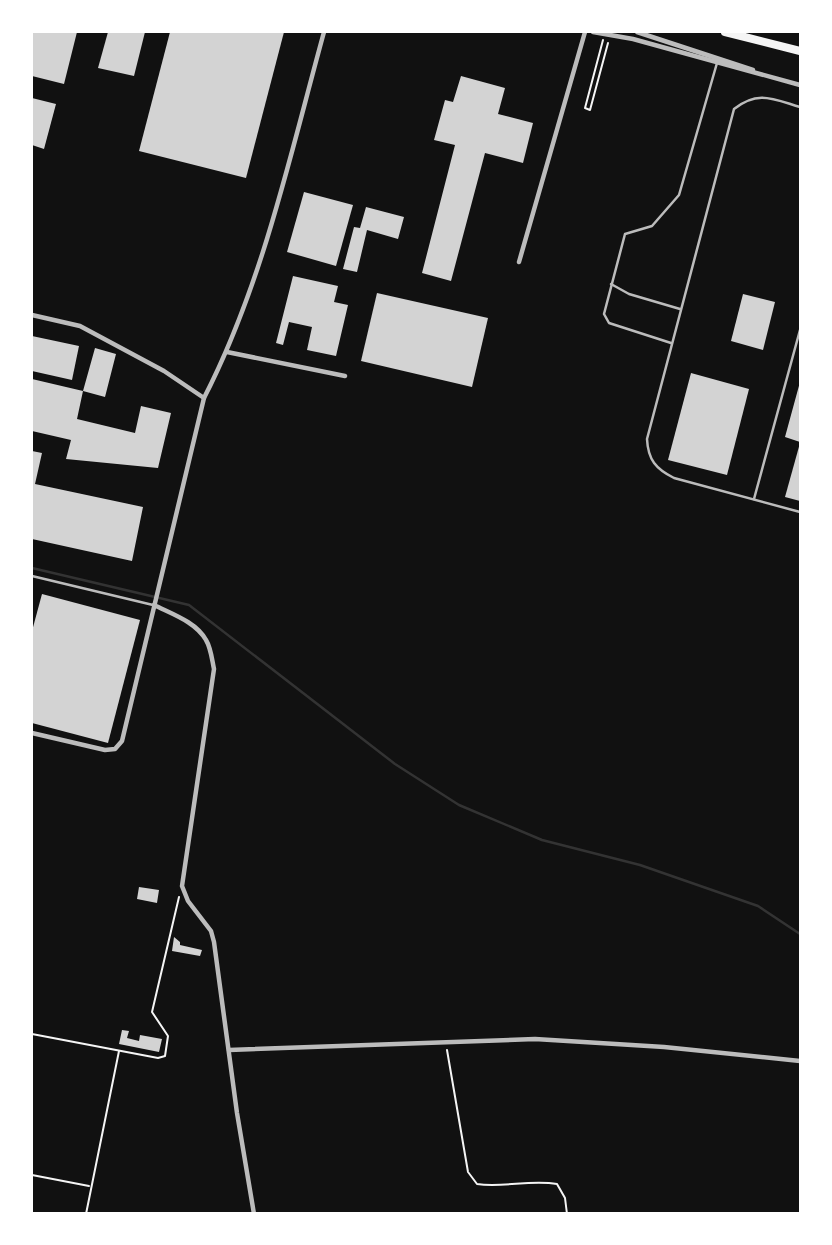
<svg xmlns="http://www.w3.org/2000/svg" width="832" height="1245" font-family="'Golos Text',sans-serif">
<style>
.lines{fill:none;stroke-linecap:round;stroke-linejoin:round}
.stream{stroke:#333;stroke-width:2.5}
.building{fill:#d3d3d3}
.path{stroke:#f5f5f5;stroke-width:2}
.service{stroke:#bcbcbc;stroke-width:2.5}
.minor{stroke:#bcbcbc;stroke-width:4.5}
.motorway{stroke:#f5f5f5;stroke-width:8}
</style>
<rect width="100%" height="100%" fill="#111"/>
<g class="lines">
<polyline class="stream" points="32,568 189,605 395,764 459,805 542,840 640,865 758,906 800,934"/>
</g>
<g class="building">
<polygon points="32,32 77,32 64,84 32,76"/>
<polygon points="108,32 145,32 134,76 98,68"/>
<polygon points="170,32 284,32 246,178 139,151"/>
<polygon points="461,76 505,88 498,114 533,123 523,163 485,153 451,281 422,273 455,145 434,140 445,100 453,102"/>
<polygon points="32,98 56,104 44,149 32,145"/>
<polygon points="304,192 353,205 336,266 287,252"/>
<polygon points="366,207 404,217 398,239 367,230 357,272 343,269 354,227 360,228"/>
<polygon points="293,276 338,286 334,302 348,305 336,356 307,350 312,327 289,322 283,345 276,343"/>
<polygon points="377,293 488,318 472,387 361,361"/>
<polygon points="743,294 775,302 763,350 731,341"/>
<polygon points="32,336 79,346 72,380 32,371"/>
<polygon points="95,348 116,354 105,397 83,391 77,419 135,433 141,406 171,413 158,468 66,459 71,440 32,431 32,379 83,391"/>
<polygon points="691,373 749,389 727,475 668,460"/>
<polygon points="800,382 800,442 785,437"/>
<polygon points="800,443 800,501 785,497"/>
<polygon points="32,451 42,453 35,484 143,507 132,561 32,539"/>
<polygon points="42,594 140,620 108,743 32,723 32,631"/>
<polygon points="139,887 159,890 157,903 137,899"/>
<polygon points="174,937 180,942 180,945 202,950 200,956 172,951"/>
<polygon points="122,1030 129,1031 127,1038 139,1041 140,1035 162,1039 159,1052 119,1044"/>
</g>
<g class="lines">
<g class="path">
<polyline points="603,40 585,108 590,110 608,43"/>
<polyline points="32,1034 158,1058 165,1056 168,1036 152,1012 179,897"/>
<path d="M 447,1050 L 468,1172 L 477,1184 C 504,1188 531,1179 557,1184 L 565,1198 L 567,1214"/>
<polyline points="32,1175 89,1186"/>
<polyline points="86,1214 119,1051"/>
</g>
<g class="service">
<path d="M 800,107 C 773,99 758,90 734,109 L 647,439 C 648,460 656,469 674,478 L 800,512"/>
<polyline points="611,284 629,294 680,309"/>
<polyline points="671,343 609,323 604,314 625,234 652,226 679,195 717,63"/>
<polyline points="754,499 800,330"/>
<polyline points="32,576 153,605"/>
</g>
<g class="minor">
<polyline points="593,32 633,39 800,85"/>
<polyline points="637,32 753,70"/>
<polyline points="519,262 585,32"/>
<polyline points="32,315 80,326 164,371 204,398"/>
<polyline points="227,352 345,376"/>
<path d="M 154,605 C 172,614 196,622 206,640 C 211,648 212,660 214,669 L 182,886 L 188,901 L 211,931 L 214,942 L 237,1113 L 254,1214"/>
<path d="M 32,733 L 105,750 L 115,749 L 122,741 L 204,398 C 263,283 290,155 324,32"/>
<polyline points="229,1050 535,1039 664,1047 800,1061"/>
</g>
<polyline class="motorway" points="725,32 800,51"/>
</g>
<rect width="832" height="1245" fill="none" stroke="#ffffff" stroke-width="66"/>
</svg>
